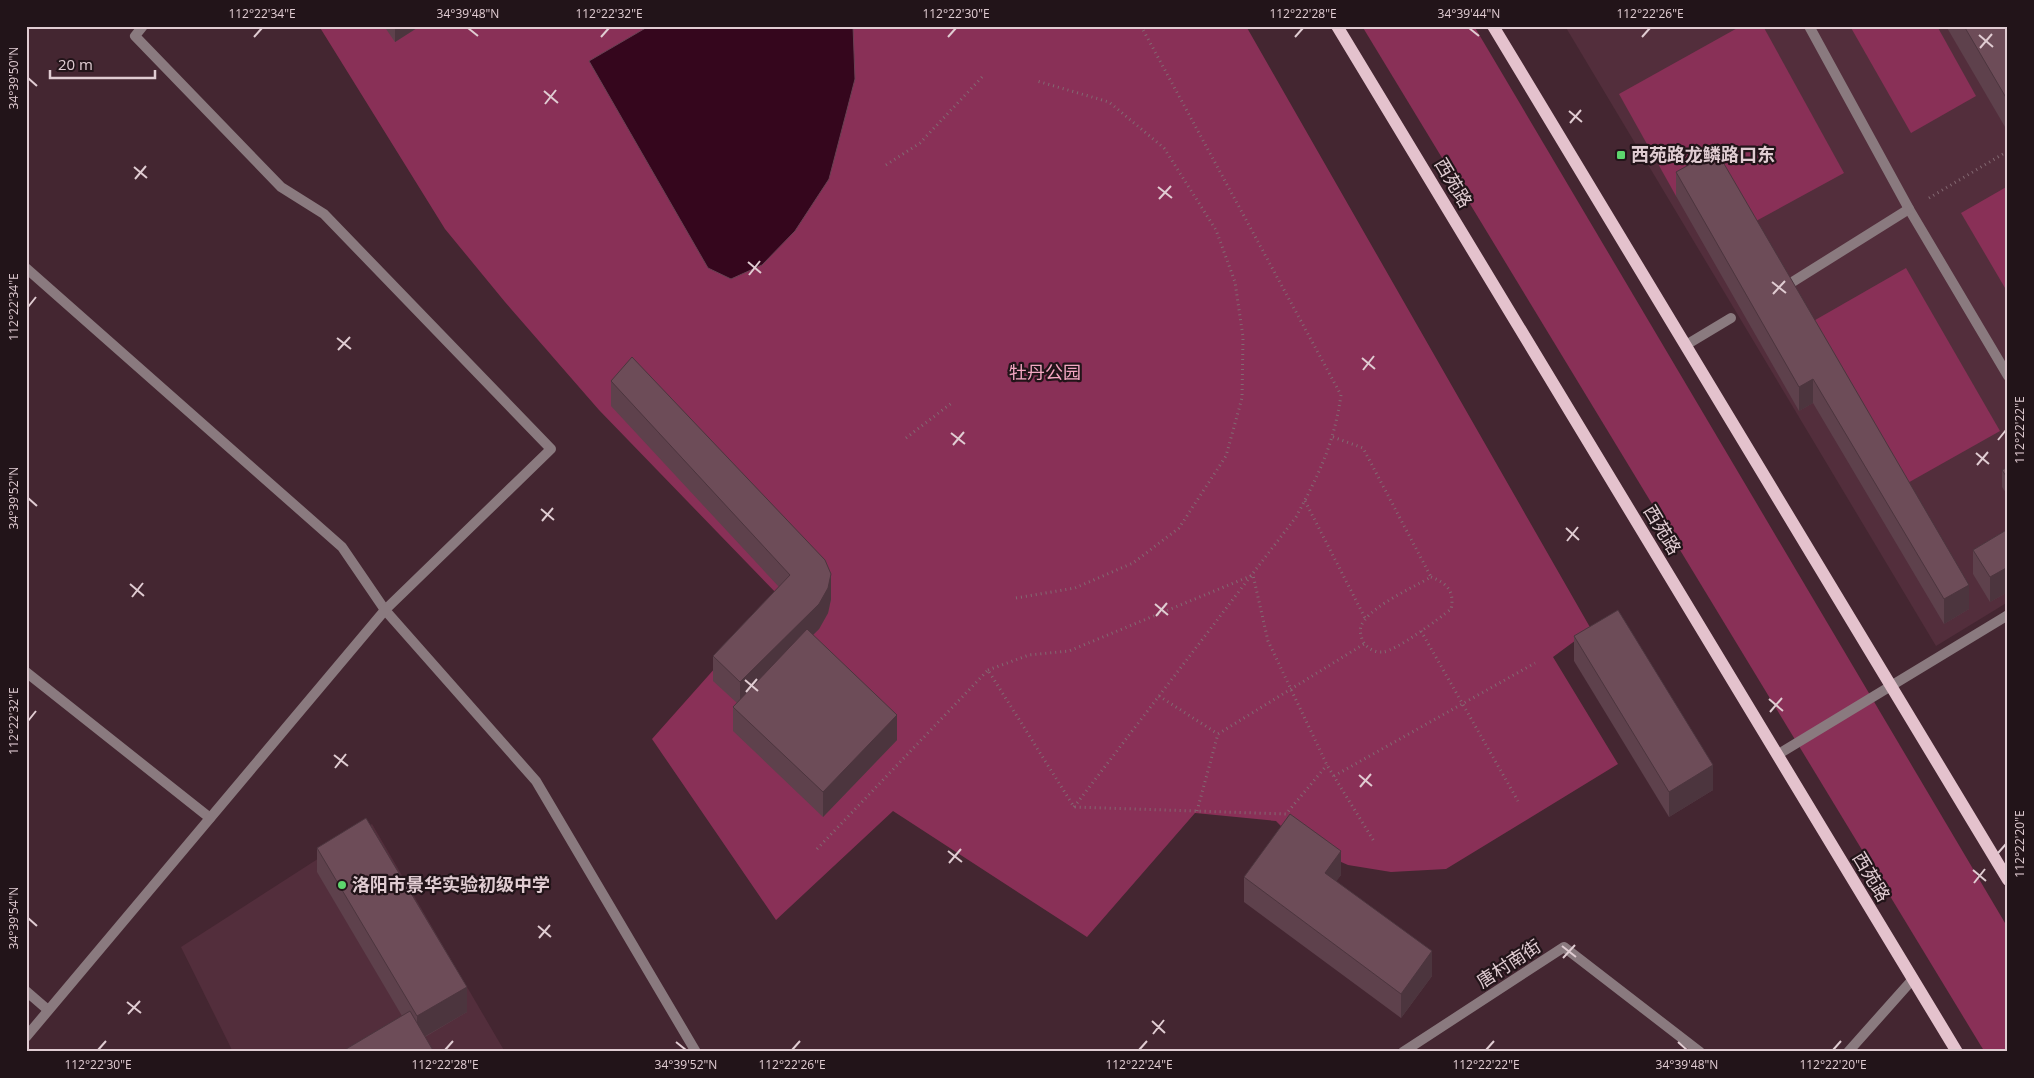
<svg xmlns="http://www.w3.org/2000/svg" width="2034" height="1078" font-family="'Open Sans','Noto Sans SC',sans-serif">
<style>
.built{fill:#532e3c}
.green{fill:#893057}
.water{fill:#35061d;stroke:#684153}
.lines{fill:none;stroke-linecap:round;stroke-linejoin:round}
.path{stroke:#836972;stroke-width:3;stroke-dasharray:1 4;stroke-linecap:butt}
.service{stroke:#8a7a7f;stroke-width:10}
.primary{stroke:#e4c2cd;stroke-width:12}
.wall{fill:#5e414c}
.shaded-wall{fill:#4c353e}
.building{fill:#6d4c58;stroke:#4c353e}
.ticks{fill:none;stroke:#e0ccd2;stroke-width:2}
.poi-dot{fill:#5dd56d;stroke:#221419;stroke-width:2}
.labels{text-anchor:middle;stroke-width:4.5;stroke-linejoin:round;paint-order:stroke}
.poi-label{font-size:18px;font-weight:bold;fill:#e0ccd2;stroke:#221419;text-anchor:start}
.street-label{font-size:18px;fill:#e0ccd2;stroke:#221419}
.park-label{font-size:18px;fill:#f4a8c3;stroke:#221419}
.neatline{fill:none;stroke:#e0ccd2;stroke-width:2}
.ticks-label{font-size:12px;text-anchor:middle;fill:#e0ccd2}
</style>
<rect width="100%" height="100%" fill="#442631"/>
<g class="built">
<polygon points="1565,26 2008,26 2008,602 1936,646"/>
<polygon points="372,824 505,1052 233,1052 181,947"/>
</g>
<g class="green">
<polygon points="319,26 1246,26 1591,629 1553,657 1618,764 1446,869 1391,872 1348,865 1316,851 1289,834 1276,821 1195,813 1087,937 893,811 776,920 652,739 779,596 599,410 505,302 445,229"/>
<polygon points="1362,26 1474,26 2008,928 2008,1052 1985,1052 1981,1046"/>
<polygon points="1741,26 1763,26 1844,173 1745,227 1676,196 1619,94"/>
<polygon points="1850,26 1937,26 1976,96 1911,133"/>
<polygon points="2008,186 2008,293 1961,213"/>
<polygon points="1906,268 2000,431 1897,489 1803,327"/>
</g>
<polygon class="water" points="649,26 853,26 855,79 829,179 795,231 762,265 731,279 708,268 589,61"/>
<g class="lines">
<g class="path">
<polyline points="886,165 920,143 984,75"/>
<polyline points="1929,198 2008,151"/>
<polyline points="1333,437 1363,448 1431,577"/>
<polyline points="906,438 953,402"/>
<polyline points="1305,501 1365,618"/>
<path d="M 1431,577 C 1447,583 1455,592 1451,609 C 1440,618 1396,651 1383,652 C 1374,653 1365,647 1362,639 C 1360,632 1359,627 1364,621 C 1376,604 1412,588 1431,577 Z"/>
<polyline points="1016,598 1075,588 1133,563 1179,528 1226,456 1242,398 1243,337 1235,282 1216,230 1164,148 1109,102 1037,81"/>
<polyline points="1421,631 1518,801"/>
<polyline points="988,670 1029,655 1069,651 1253,575 1268,641 1327,765 1375,843"/>
<polyline points="1159,696 1218,734"/>
<polyline points="1334,776 1535,663"/>
<path d="M 1074,807 L 1296,517 C 1319,474 1334,444 1341,395 L 1141,26"/>
<polyline points="1197,811 1218,734 1364,644"/>
<polyline points="817,849 988,670 1074,807 1286,814 1327,765"/>
</g>
<g class="service">
<polyline points="1809,26 1909,209 2008,376"/>
<polyline points="26,268 342,547 385,610 536,781 696,1052"/>
<polyline points="1786,286 1909,209"/>
<polyline points="1686,345 1731,318"/>
<polyline points="26,672 210,818"/>
<polyline points="1777,755 2008,615"/>
<polyline points="26,991 48,1010"/>
<polyline points="26,1037 385,610 551,449 324,214 281,187 135,36 143,26"/>
<polyline points="1403,1052 1564,947 1700,1052"/>
<polyline points="1848,1052 1913,979"/>
</g>
<g class="primary">
<polyline points="1337,26 1957,1052"/>
<polyline points="1493,26 2008,880"/>
</g>
</g>
<g class="wall">
<polygon points="384,26 420,26 395,42"/>
<polygon points="1946,26 2008,26 2008,132"/>
<polygon points="1676,172 1969,609 1944,624 1813,403 1799,411 1676,196"/>
<polygon points="611,381 831,599 828,613 819,629 813,635 897,740 823,817 733,731 733,707 737,703 713,681 713,656 779,587 611,406"/>
<polygon points="2008,467 2008,496 2002,487 2002,470"/>
<polygon points="2008,529 2008,592 1990,602 1973,574 1973,550"/>
<polygon points="1574,636 1713,790 1669,817 1574,661"/>
<polygon points="317,848 467,1012 425,1037 402,1016 317,872"/>
<polygon points="1341,875 1336,881 1432,976 1401,1018 1244,902 1244,877"/>
</g>
<g class="shaded-wall">
<polygon points="395,26 420,26 395,42"/>
<polygon points="1813,379 1813,403 1799,411 1799,387"/>
<polygon points="2008,567 2008,592 1990,602 1990,577"/>
<polygon points="831,574 831,599 828,613 819,629 740,706 740,682"/>
<polygon points="1969,585 1969,609 1944,624 1944,599"/>
<polygon points="897,715 897,740 823,817 823,792"/>
<polygon points="1713,765 1713,790 1669,817 1669,792"/>
<polygon points="1341,851 1341,875 1325,897 1325,873"/>
<polygon points="1432,951 1432,976 1401,1018 1401,994"/>
<polygon points="467,987 467,1012 417,1041 417,1016"/>
</g>
<g class="building">
<polygon points="1964,26 2008,26 2008,101"/>
<polygon points="1716,150 1969,585 1944,599 1813,379 1799,387 1676,172"/>
<polygon points="632,357 825,560 831,574 828,588 819,604 740,682 713,656 790,575 611,381"/>
<polygon points="2008,467 2008,479 2002,470"/>
<polygon points="2008,529 2008,567 1990,577 1973,550"/>
<polygon points="1618,610 1713,765 1669,792 1574,636"/>
<polygon points="807,629 897,715 823,792 733,707"/>
<polygon points="1290,814 1341,851 1325,873 1432,951 1401,994 1244,877"/>
<polygon points="366,818 467,987 417,1016 317,848"/>
<polygon points="410,1011 434,1052 341,1052"/>
</g>
<path class="ticks" d="M 468,28 L 478,36M 1469,28 L 1479,36M 1979,35 L 1993,47M 254,37 L 262,28M 601,37 L 609,28M 948,37 L 956,28M 1295,37 L 1303,28M 1642,37 L 1650,28M 1980,48 L 1992,34M 28,78 L 37,86M 544,91 L 558,103M 545,104 L 556,90M 1569,111 L 1582,122M 1570,123 L 1581,110M 134,167 L 147,178M 135,179 L 146,166M 1158,187 L 1172,198M 1159,199 L 1171,186M 748,262 L 761,273M 749,275 L 760,261M 1772,282 L 1786,293M 1773,294 L 1785,281M 28,307 L 36,297M 337,338 L 351,349M 338,350 L 350,337M 1362,358 L 1375,369M 1363,370 L 1374,356M 951,433 L 965,444M 1998,440 L 2006,430M 953,445 L 964,432M 1976,453 L 1989,464M 1977,465 L 1988,452M 28,498 L 37,506M 541,509 L 554,520M 542,521 L 553,508M 1566,528 L 1579,540M 1567,541 L 1578,527M 130,584 L 144,596M 132,597 L 143,583M 1155,604 L 1168,615M 1156,616 L 1167,603M 745,680 L 758,691M 746,692 L 757,679M 1769,699 L 1783,711M 1770,712 L 1782,698M 28,721 L 36,711M 334,755 L 348,766M 335,768 L 346,754M 1359,775 L 1372,786M 1360,787 L 1371,774M 948,851 L 962,862M 1998,853 L 2006,844M 949,863 L 961,849M 1973,870 L 1986,881M 1974,883 L 1985,869M 28,918 L 37,926M 538,926 L 551,937M 539,938 L 550,925M 1562,946 L 1576,957M 1563,958 L 1575,945M 127,1002 L 141,1013M 128,1014 L 140,1001M 1152,1021 L 1165,1033M 1153,1034 L 1164,1020M 676,1042 L 686,1050M 1678,1042 L 1687,1050M 98,1050 L 106,1041M 445,1050 L 453,1041M 792,1050 L 800,1041M 1139,1050 L 1147,1041M 1486,1050 L 1494,1041M 1833,1050 L 1841,1041"/>
<g class="poi-dot">
<rect x="1616" y="150" width="10" height="10" rx="2.5"/>
<circle cx="342" cy="885" r="5"/>
</g>
<g class="labels">
<g class="poi-label">
<text x="1631" y="161">西苑路龙鳞路口东</text>
<text x="352" y="891">洛阳市景华实验初级中学</text>
</g>
<g class="street-label">
<text transform="translate(1453 183) rotate(59)" y="6">西苑路</text>
<text transform="translate(1662 530) rotate(59)" y="6">西苑路</text>
<text transform="translate(1871 877) rotate(59)" y="6">西苑路</text>
<text transform="translate(1509 964) rotate(-33)" y="6">唐村南街</text>
</g>
<g class="park-label">
<text x="1045" y="379">牡丹公园</text>
</g>
</g>
<rect width="2034" height="1078" fill="none" stroke="#221419" stroke-width="55"/>
<path d="M50 70v8h105v-8" fill="none" stroke="#e0ccd2" stroke-width="2.5"/>
<text x="58" y="70" font-size="15" fill="#e0ccd2" stroke="#221419" stroke-width="4" paint-order="stroke">20 m</text>
<rect x="28" y="28" width="1978" height="1022" class="neatline"/>
<g class="ticks-label">
<text x="262" y="18">112°22'34"E</text>
<text x="468" y="18">34°39'48"N</text>
<text x="609" y="18">112°22'32"E</text>
<text x="956" y="18">112°22'30"E</text>
<text x="1303" y="18">112°22'28"E</text>
<text x="1469" y="18">34°39'44"N</text>
<text x="1650" y="18">112°22'26"E</text>
<text transform="translate(14 78) rotate(-90)" y="4">34°39'50"N</text>
<text transform="translate(14 307) rotate(-90)" y="4">112°22'34"E</text>
<text transform="translate(2020 430) rotate(-90)" y="4">112°22'22"E</text>
<text transform="translate(14 498) rotate(-90)" y="4">34°39'52"N</text>
<text transform="translate(14 721) rotate(-90)" y="4">112°22'32"E</text>
<text transform="translate(2020 844) rotate(-90)" y="4">112°22'20"E</text>
<text transform="translate(14 918) rotate(-90)" y="4">34°39'54"N</text>
<text x="98" y="1069">112°22'30"E</text>
<text x="445" y="1069">112°22'28"E</text>
<text x="686" y="1069">34°39'52"N</text>
<text x="792" y="1069">112°22'26"E</text>
<text x="1139" y="1069">112°22'24"E</text>
<text x="1486" y="1069">112°22'22"E</text>
<text x="1687" y="1069">34°39'48"N</text>
<text x="1833" y="1069">112°22'20"E</text>
</g>
</svg>
